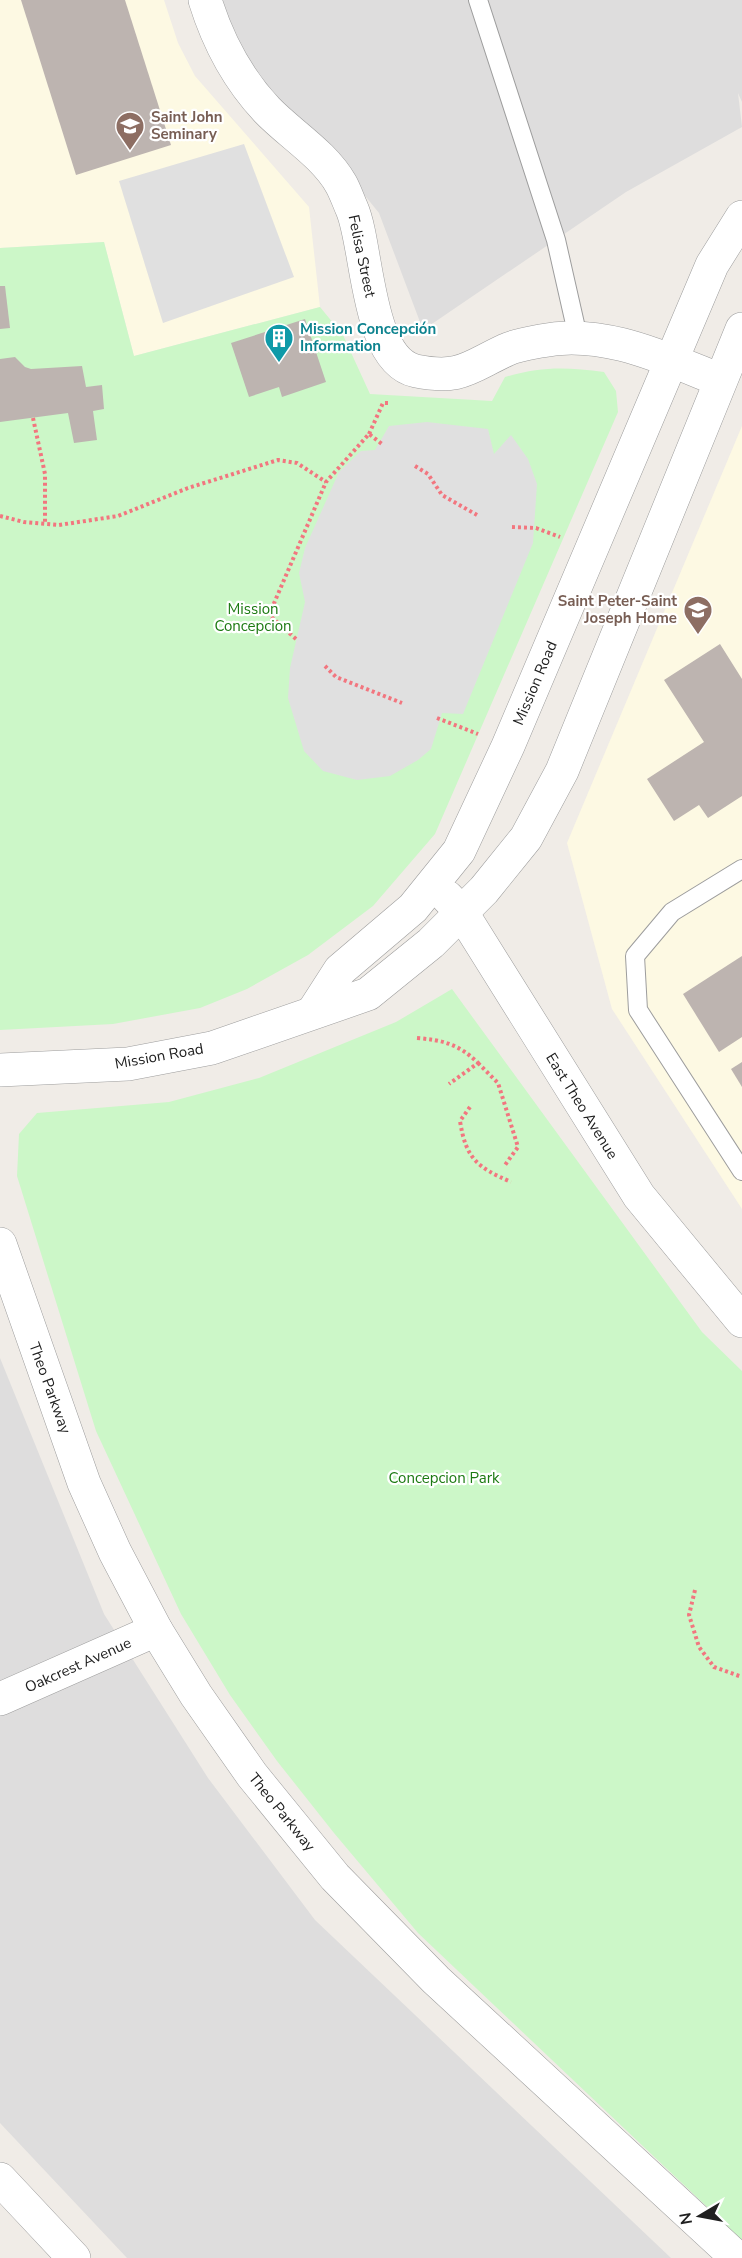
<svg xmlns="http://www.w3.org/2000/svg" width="742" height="2258" font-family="'Nunito Sans',sans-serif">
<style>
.residential{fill:#dedddd}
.education{fill:#fdf9e3}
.park{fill:#ccf7c8}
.parking{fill:#e0e0e0}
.building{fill:#bdb4b0}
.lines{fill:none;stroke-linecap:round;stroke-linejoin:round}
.service-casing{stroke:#9d9d9d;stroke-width:20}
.minor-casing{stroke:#9d9d9d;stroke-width:34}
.tertiary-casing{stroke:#9d9d9d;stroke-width:34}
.path{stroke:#f2767f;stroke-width:4;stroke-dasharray:3 3;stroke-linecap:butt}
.service{stroke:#fff;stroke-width:18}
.minor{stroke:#fff;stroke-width:33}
.tertiary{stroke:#fff;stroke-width:33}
.labels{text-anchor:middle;stroke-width:4.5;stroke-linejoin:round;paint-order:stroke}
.education-label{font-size:15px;font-weight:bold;fill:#785e54;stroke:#fff;text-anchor:start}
.street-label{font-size:15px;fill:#202020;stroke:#fff}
.culture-label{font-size:15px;font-weight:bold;fill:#0d838f;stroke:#fff;text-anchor:start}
.park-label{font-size:15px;fill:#1c7a12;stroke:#fff}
</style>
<rect width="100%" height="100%" fill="#f0ece7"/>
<g class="residential">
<polygon points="220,0 742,0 742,102 738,93 742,127 626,192 423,330 379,213 332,155 261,86 234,43"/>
<polygon points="0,1358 104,1614 208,1778 315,1920 671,2258 127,2258 0,2123"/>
</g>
<g class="education">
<polygon points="0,0 164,0 178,43 195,76 309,207 320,307 134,356 104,242 0,248"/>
<polygon points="742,426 742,1209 612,1009 567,843"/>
</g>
<g class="park">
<path d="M 104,242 L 134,356 L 320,307 L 343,335 L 370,394 L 492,401 L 505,377 C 542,366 567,367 604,372 L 616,391 L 618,412 L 435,834 L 373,906 L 308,955 L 247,989 L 200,1008 L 113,1024 L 0,1030 L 0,248 Z"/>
<polygon points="452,989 702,1332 742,1371 742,2240 418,1933 334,1833 277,1761 230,1695 181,1614 96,1431 17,1176 19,1134 37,1113 169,1102 259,1078 396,1022"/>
</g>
<g class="parking">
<polygon points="244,144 294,277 163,323 119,181"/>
<polygon points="427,422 488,429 494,454 511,435 528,459 537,484 533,543 463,714 442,713 431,749 418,760 390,776 357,780 323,771 304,751 288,698 290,668 305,602 299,573 305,548 339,472 361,451 375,450 389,426"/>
</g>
<g class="building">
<polygon points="21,0 125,0 171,145 76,175"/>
<polygon points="0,286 5,286 10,328 0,329"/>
<polygon points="305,319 326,382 282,397 279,387 249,397 231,343"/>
<polygon points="15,357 25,367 31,369 82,366 86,387 102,385 104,409 93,411 97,440 74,443 68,413 0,422 0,359"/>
<polygon points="720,644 742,679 742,796 708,818 699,805 674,821 647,779 704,742 664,680"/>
<polygon points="742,956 742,1037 719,1052 683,994"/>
<polygon points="742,1062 742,1087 731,1069"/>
</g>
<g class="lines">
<g class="service-casing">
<g id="service">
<polyline points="478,0 556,240 578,337"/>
<polyline points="742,869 672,912 635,956 638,1010 742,1171"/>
</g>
</g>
<g class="minor-casing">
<g id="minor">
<path d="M 205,0 C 218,42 237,78 267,110 C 290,134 324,154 341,184 C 345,191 348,200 352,209 C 368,246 366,360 416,371 C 461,380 469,367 506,350 C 516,345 530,343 541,341 C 602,328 664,358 720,380"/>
<polyline points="0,1244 84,1483 115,1552 156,1630 196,1695 252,1775 335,1877 436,1980 737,2258"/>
<polyline points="0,1699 156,1630"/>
<polyline points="0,2179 74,2258"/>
</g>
</g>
<g class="tertiary-casing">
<g id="tertiary">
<polyline points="447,897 462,913 639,1196 742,1321"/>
<polyline points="313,1012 340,970 413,908 459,851 508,746 712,265 742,217"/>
<polyline points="0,1070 128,1064 212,1048 368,994 431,943 484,890 526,838 562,771 742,329"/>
</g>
</g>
<g class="path">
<polyline points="33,418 45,474 45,524"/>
<polyline points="369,434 383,403 388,403"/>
<polyline points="415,466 428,474 442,495 477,515"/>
<polyline points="0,516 24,522 59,525 118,516 188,488 278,460 297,463 326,482"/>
<polyline points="512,527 536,528 560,537"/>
<polyline points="296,639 269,615 326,482 369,434 382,444"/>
<polyline points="325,666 336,677 402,703"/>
<polyline points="437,718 478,734"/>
<path d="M 417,1038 C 442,1040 459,1044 478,1063 L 449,1084"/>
<polyline points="478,1063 498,1083 518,1147 505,1165"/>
<path d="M 470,1107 L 460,1121 C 466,1159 477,1167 511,1182"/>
<polyline points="695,1590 689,1615 699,1647 714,1667 742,1677"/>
</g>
<use href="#service" class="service"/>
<use href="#minor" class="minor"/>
<use href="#tertiary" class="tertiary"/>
</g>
<defs>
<g id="school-pin" transform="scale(1.5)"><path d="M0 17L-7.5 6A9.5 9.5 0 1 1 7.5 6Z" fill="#8d6e63" stroke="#fff"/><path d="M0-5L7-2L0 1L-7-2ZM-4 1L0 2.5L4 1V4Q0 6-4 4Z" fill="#fff"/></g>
<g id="building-pin" transform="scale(1.5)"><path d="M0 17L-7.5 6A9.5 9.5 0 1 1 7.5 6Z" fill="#0f9aa8" stroke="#fff"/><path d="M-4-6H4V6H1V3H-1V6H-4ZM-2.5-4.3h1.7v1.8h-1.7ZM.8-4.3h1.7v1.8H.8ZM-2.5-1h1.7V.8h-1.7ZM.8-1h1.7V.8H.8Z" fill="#fff"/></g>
</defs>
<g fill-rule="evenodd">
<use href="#school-pin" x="130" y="126"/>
<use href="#building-pin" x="279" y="338"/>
<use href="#school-pin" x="698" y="610"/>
</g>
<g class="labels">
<g class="education-label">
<text x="151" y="122">Saint John<tspan x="151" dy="17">Seminary</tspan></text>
<text x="677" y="606" text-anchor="end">Saint Peter-Saint<tspan x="677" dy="17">Joseph Home</tspan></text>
</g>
<g class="street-label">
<text transform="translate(362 256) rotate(78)" y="5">Felisa Street</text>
<text transform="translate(535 683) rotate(-67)" y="5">Mission Road</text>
<text transform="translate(159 1056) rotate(-10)" y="5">Mission Road</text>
<text transform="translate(582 1106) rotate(58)" y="5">East Theo Avenue</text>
<text transform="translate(50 1388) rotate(70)" y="5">Theo Parkway</text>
<text transform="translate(78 1665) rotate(-24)" y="5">Oakcrest Avenue</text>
<text transform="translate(282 1812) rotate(51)" y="5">Theo Parkway</text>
</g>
<g class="culture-label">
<text x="300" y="334">Mission Concepción<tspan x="300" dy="17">Information</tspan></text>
</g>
<g class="park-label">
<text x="253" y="614">Mission<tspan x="253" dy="17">Concepcion</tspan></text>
<text x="444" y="1483">Concepcion Park</text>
</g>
</g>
<g transform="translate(700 2216) rotate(260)" stroke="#ffffff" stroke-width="4.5" paint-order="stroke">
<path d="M0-4.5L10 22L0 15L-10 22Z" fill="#202020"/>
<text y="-9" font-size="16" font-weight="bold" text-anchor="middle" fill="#202020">N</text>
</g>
</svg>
